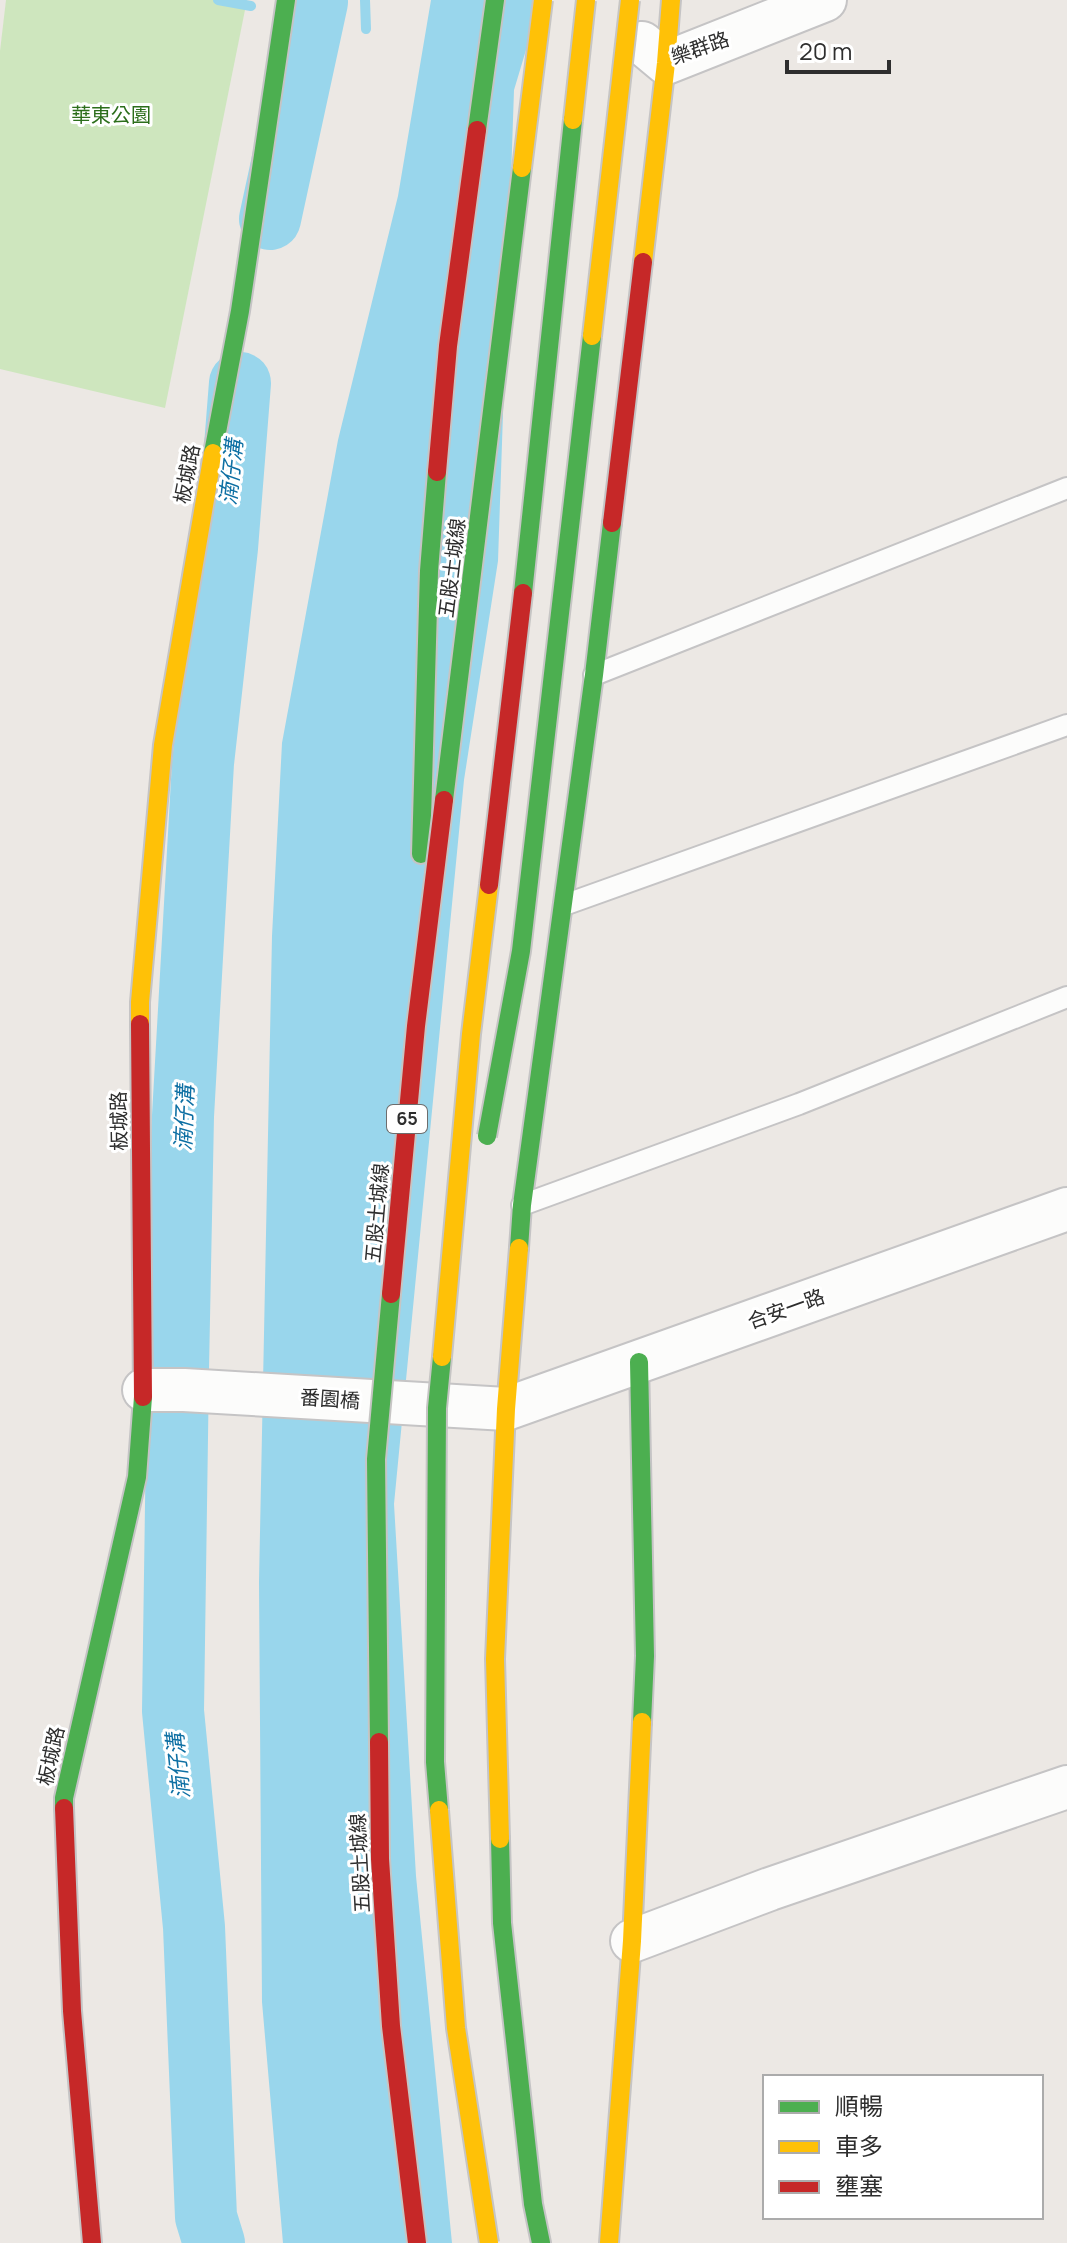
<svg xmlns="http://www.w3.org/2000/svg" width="1067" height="2243" font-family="Manrope,'Noto Sans TC',sans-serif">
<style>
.green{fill:#cee6be}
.water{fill:#99d6ec}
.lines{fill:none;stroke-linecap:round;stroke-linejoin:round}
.stream{stroke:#99d6ec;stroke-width:10}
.river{stroke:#99d6ec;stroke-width:62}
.lane-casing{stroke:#c5c4c5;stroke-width:24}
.street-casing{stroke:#c5c4c5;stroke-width:46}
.fast-casing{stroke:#c5c4c5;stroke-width:22}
.slow-casing{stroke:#c5c4c5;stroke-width:22}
.jam-casing{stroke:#c5c4c5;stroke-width:22}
.lane{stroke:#fcfcfb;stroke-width:20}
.street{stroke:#fcfcfb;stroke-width:42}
.fast{stroke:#4caf50;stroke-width:18}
.slow{stroke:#ffc107;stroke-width:18}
.jam{stroke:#c62828;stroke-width:18}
.fast-bridge-casing{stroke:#c6c5c4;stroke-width:22;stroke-linecap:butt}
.slow-bridge-casing{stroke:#c6c5c4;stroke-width:22;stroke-linecap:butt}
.jam-bridge-casing{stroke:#c6c5c4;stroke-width:22;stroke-linecap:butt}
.fast-bridge{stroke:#4caf50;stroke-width:18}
.slow-bridge{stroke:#ffc107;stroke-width:18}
.jam-bridge{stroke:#c62828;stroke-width:18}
.labels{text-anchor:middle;stroke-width:6;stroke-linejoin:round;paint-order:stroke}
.shield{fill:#fff;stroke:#6d6d6d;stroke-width:2}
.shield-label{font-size:18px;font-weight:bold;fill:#2e2e2e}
.street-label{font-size:20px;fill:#2e2e2e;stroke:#fff}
.park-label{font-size:20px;fill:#2c6e1b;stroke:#fff}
.water-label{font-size:22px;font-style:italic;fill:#0d6fa3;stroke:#fff}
</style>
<rect width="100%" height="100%" fill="#ece8e4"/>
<polygon class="green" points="6,0 247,0 165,408 0,369 0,51"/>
<polygon class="water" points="431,0 541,0 514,90 498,561 464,780 394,1504 416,1876 452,2243 283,2243 262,2002 259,1582 272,936 282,743 338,440 398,196"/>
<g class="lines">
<g class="stream">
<polyline points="218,0 251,6"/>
<polyline points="365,0 366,29"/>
</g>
<g class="river">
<polyline points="270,219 317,2"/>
<polyline points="214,2243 206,2217 194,1927 173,1711 178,1369 183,1116 203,763 227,548 240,383"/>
</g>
<g class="lane-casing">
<g id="lane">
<polyline points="594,675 1067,488"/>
<polyline points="564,905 1067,725"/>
<polyline points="522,1205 799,1104 1067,997"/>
</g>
</g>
<g class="street-casing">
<g id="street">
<polyline points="642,43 666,63 825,0"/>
<polyline points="144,1390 184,1390 506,1409 1067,1209"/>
<polyline points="632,1941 770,1889 1067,1787"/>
</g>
</g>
<g class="fast-casing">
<g id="fast">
<polyline points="477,130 495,0"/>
<polyline points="213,453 240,311 286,0"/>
<polyline points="421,854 429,571 437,472"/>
<polyline points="519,1248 522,1205 594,675 612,523"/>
<polyline points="639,1362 645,1656 642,1722"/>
<polyline points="64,1808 64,1798 137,1477 143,1397"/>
<polyline points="500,1839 502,1923 533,2204 541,2243"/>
</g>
</g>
<g class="slow-casing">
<g id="slow">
<polyline points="643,262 666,63 671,0"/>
<polyline points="140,1024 140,1002 163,745 213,453"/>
<polyline points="500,1839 495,1659 506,1409 519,1248"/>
<polyline points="609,2243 632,1941 642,1722"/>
</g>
</g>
<g class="jam-casing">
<g id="jam">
<polyline points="437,472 448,346 477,130"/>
<polyline points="612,523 643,262"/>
<polyline points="140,1024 143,1397"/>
<polyline points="64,1808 72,2011 92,2243"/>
</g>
</g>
<use href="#lane" class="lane"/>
<use href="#street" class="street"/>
<use href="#fast" class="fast"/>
<use href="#slow" class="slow"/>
<use href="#jam" class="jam"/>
<g class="fast-bridge-casing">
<g id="fast-bridge">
<polyline points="523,593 573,120"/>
<polyline points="444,800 522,168"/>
<polyline points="487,1136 521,951 592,336"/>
<polyline points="379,1742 376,1459 391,1294"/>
<polyline points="439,1810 435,1762 437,1408 442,1357"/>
</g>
</g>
<g class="slow-bridge-casing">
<g id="slow-bridge">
<polyline points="573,120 586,0"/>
<polyline points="522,168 543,0"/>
<polyline points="592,336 630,0"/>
<polyline points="442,1357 471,1034 489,885"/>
<polyline points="439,1810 456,2028 489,2243"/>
</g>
</g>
<g class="jam-bridge-casing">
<g id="jam-bridge">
<polyline points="489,885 523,593"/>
<polyline points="391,1294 416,1026 444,800"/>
<polyline points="379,1742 380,1859 391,2026 417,2243"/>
</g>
</g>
<use href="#fast-bridge" class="fast-bridge"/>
<use href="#slow-bridge" class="slow-bridge"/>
<use href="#jam-bridge" class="jam-bridge"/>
</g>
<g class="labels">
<rect class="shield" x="387" y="1105" width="40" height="28" rx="6"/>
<g class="shield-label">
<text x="407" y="1125">65</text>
</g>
<g class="street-label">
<text transform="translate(700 48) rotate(-19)" y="7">樂群路</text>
<text transform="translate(187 474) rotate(-79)" y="7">板城路</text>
<text transform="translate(452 568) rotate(-83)" y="7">五股土城線</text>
<text transform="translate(119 1121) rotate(-91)" y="7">板城路</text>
<text transform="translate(377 1213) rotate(-85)" y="7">五股土城線</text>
<text transform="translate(786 1309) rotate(-20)" y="7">合安一路</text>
<text transform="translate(330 1399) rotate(4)" y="7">番園橋</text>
<text transform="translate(51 1756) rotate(-78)" y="7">板城路</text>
<text transform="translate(360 1863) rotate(-93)" y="7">五股土城線</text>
</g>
<g class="park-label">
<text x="111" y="122">華東公園</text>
</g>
<g class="water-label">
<text transform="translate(231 472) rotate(-84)" y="8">湳仔溝</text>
<text transform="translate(184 1118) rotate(-88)" y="8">湳仔溝</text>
<text transform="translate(178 1766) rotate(-96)" y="8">湳仔溝</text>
</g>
</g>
<rect x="763" y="2075" width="280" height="144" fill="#ffffff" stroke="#ababab" stroke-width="2"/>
<rect x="779" y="2101" width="40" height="12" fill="#4caf50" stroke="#ababab" stroke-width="2"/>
<text x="835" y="2115" font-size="24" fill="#2e2e2e">順暢</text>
<rect x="779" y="2141" width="40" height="12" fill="#ffc107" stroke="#ababab" stroke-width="2"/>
<text x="835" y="2155" font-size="24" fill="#2e2e2e">車多</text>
<rect x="779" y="2181" width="40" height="12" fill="#c62828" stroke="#ababab" stroke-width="2"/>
<text x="835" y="2195" font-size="24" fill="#2e2e2e">壅塞</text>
<path d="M787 60v12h102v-12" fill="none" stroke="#2e2e2e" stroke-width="4"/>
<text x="799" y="60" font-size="24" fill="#2e2e2e" stroke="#ffffff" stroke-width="6" paint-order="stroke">20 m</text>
</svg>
